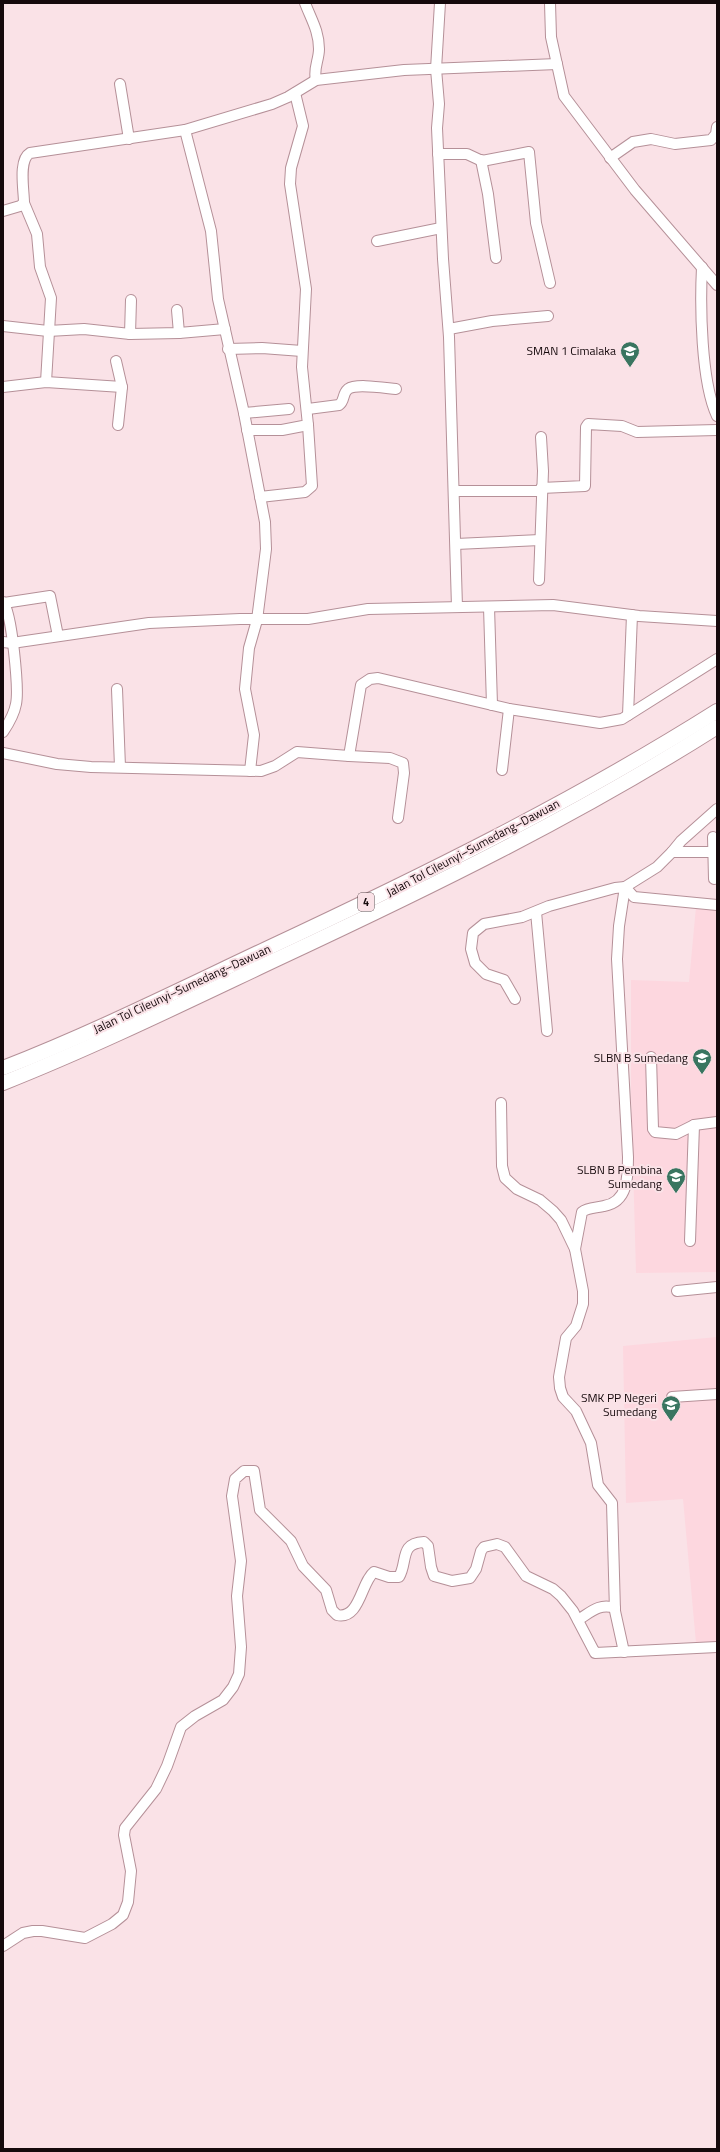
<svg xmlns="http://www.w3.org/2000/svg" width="720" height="2152" font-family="'Titillium Web',sans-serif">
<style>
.built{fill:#fdd7df}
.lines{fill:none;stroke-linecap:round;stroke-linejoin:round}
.minor-casing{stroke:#b59098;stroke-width:12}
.highway-casing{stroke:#b59098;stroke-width:16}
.minor{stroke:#fff;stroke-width:10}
.highway{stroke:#fff;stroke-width:14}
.labels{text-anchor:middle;stroke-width:4;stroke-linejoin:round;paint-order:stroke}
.shield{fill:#fae2e7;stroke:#5a4a4e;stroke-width:1}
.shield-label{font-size:11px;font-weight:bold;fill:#15090c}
.poi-label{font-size:12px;fill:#15090c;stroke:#fae2e7;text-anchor:end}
.street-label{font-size:12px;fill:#15090c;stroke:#fae2e7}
</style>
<rect width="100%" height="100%" fill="#fae2e7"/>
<g class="built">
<polygon points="696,907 717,909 717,1272 636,1273 631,1090 631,980 689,982"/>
<polygon points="717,1337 717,1641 696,1643 683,1499 626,1503 623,1346"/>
</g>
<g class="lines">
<g class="minor-casing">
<g id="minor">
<path d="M 305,3 C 311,19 319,31 319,49 C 319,60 313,69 316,80"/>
<polyline points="440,3 436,69 439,104 437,128 443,259 449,337 457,607"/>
<polyline points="550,3 551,37 564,96 635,190 717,285"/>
<polyline points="120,84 129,139"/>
<polyline points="185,130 211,231 218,299 244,413 265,522 266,549 257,620 249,648 245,689 254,735 250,771"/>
<polyline points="438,154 467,154 482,161 529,152 536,223 550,283"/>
<polyline points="610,158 633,142 651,139 675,144 711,140 716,134 717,127"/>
<polyline points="481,160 488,194 496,258"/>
<polyline points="24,203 37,234 40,267 51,298 46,382"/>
<path d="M 3,211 L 20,206 L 24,203 C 24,190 18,160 30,153 L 185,130 L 272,104 L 288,97 L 316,80 L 404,70 L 557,64"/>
<polyline points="377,241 441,228"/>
<path d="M 702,267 C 700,306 701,382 717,416"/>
<polyline points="177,310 179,333"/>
<polyline points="3,326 48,331 84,329 130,334 179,333 225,329"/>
<polyline points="449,329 492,321 548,316"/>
<polyline points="130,334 131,300"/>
<polyline points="228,349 262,348 302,351"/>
<polyline points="116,361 122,387 118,425"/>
<polyline points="3,387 46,382 122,387"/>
<path d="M 308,409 L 339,405 C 345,401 342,394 348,389 C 356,383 385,388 396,389"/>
<polyline points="244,413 289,409"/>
<polyline points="247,430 282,430 308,425 302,367 306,289 290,184 291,168 303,126 295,93"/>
<polyline points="541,488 585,486 586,427 588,424 622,426 637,432 717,430"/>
<polyline points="455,491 541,491"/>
<polyline points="260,497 305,492 312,486 308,425"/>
<polyline points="456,544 540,540"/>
<polyline points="539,580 543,471 541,437"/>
<path d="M 3,602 C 12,612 19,690 16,704 C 14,715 9,723 3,732"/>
<polyline points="4,603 50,596 58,636"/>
<polyline points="489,607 492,705"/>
<polyline points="3,642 12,643 149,623 240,619 308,619 368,609 553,605 639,616 717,621"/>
<polyline points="117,689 120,767"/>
<polyline points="628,715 632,615"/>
<polyline points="3,753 57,764 91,767 261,771 275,766 297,752 349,756 361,685 370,679 378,678 509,709 600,723 622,719 717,659"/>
<polyline points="349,756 390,758 403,763 404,773 398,818"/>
<polyline points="502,770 509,709"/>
<polyline points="713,837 714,879"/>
<polyline points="672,852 681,841 717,809"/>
<polyline points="536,912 547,1031"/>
<polyline points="515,999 504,980 486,974 475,963 471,949 473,933 484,924 522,917 549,906 615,888 625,887 634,897 717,905"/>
<polyline points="651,1057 653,1129 655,1132 676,1134 694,1125 717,1122"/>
<polyline points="501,1103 502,1166 505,1178 517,1189 540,1200 553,1211 561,1220 575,1249 583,1291 583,1304 576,1326 566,1338 559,1377 560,1388 563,1397 576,1411 591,1443 598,1485 612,1503 615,1611 624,1652"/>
<polyline points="690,1241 694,1125"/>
<path d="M 575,1249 L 582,1212 C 588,1207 597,1208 604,1206 C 628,1202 628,1177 628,1157 L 617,959 L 619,926 L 625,887 L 657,867 L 672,852 L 713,852"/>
<polyline points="677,1291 717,1287"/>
<polyline points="672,1397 717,1394"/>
<path d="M 578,1620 C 591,1612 599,1603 615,1608"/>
<path d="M 3,1946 L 23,1933 L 33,1931 L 42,1931 L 85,1938 L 112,1924 L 123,1915 L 128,1902 L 131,1871 L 124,1835 L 125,1828 L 156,1789 L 167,1766 L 181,1727 L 195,1716 L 223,1700 L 233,1687 L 239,1674 L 241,1647 L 237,1596 L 241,1561 L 232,1496 L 235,1479 L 244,1471 L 254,1471 L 260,1510 L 291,1541 L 303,1566 L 326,1590 L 332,1610 L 337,1615 C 360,1620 361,1582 374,1572 L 389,1577 L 399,1577 C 408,1562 399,1543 424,1542 L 428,1546 L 431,1567 L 434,1576 L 452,1581 L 470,1578 L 476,1569 L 481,1551 L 484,1547 L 497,1544 L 505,1547 L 526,1576 L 553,1589 L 561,1596 L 573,1611 L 595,1653 L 717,1647"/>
</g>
</g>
<g class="highway-casing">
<g id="highway">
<path d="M 3,1068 C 93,1033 179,990 266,949 C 420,877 573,802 717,711"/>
<path d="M 3,1083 C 96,1046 186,1002 277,959 C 427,889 577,816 717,727"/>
</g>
</g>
<use href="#minor" class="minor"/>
<use href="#highway" class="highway"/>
</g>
<defs>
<g id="school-pin" transform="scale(1)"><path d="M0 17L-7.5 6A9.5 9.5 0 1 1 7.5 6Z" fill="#397560" stroke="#fae2e7"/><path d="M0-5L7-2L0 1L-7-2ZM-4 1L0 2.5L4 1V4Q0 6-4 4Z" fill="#fff"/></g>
</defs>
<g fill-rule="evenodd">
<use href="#school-pin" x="630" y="351"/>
<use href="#school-pin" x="702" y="1058"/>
<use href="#school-pin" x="676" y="1177"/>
<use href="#school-pin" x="671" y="1405"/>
</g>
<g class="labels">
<rect class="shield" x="358" y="893" width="16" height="18" rx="3"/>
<g class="shield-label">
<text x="366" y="906">4</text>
</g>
<g class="poi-label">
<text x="616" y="355">SMAN 1 Cimalaka</text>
<text x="688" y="1062">SLBN B Sumedang</text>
<text x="662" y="1174">SLBN B Pembina<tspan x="662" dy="14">Sumedang</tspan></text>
<text x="657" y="1402">SMK PP Negeri<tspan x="657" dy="14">Sumedang</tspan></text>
</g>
<g class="street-label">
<text transform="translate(473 848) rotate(-28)" y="4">Jalan Tol Cileunyi–Sumedang–Dawuan</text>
<text transform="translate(182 989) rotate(-25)" y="4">Jalan Tol Cileunyi–Sumedang–Dawuan</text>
</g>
</g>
<rect width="720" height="2152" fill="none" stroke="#15090c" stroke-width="8"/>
</svg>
